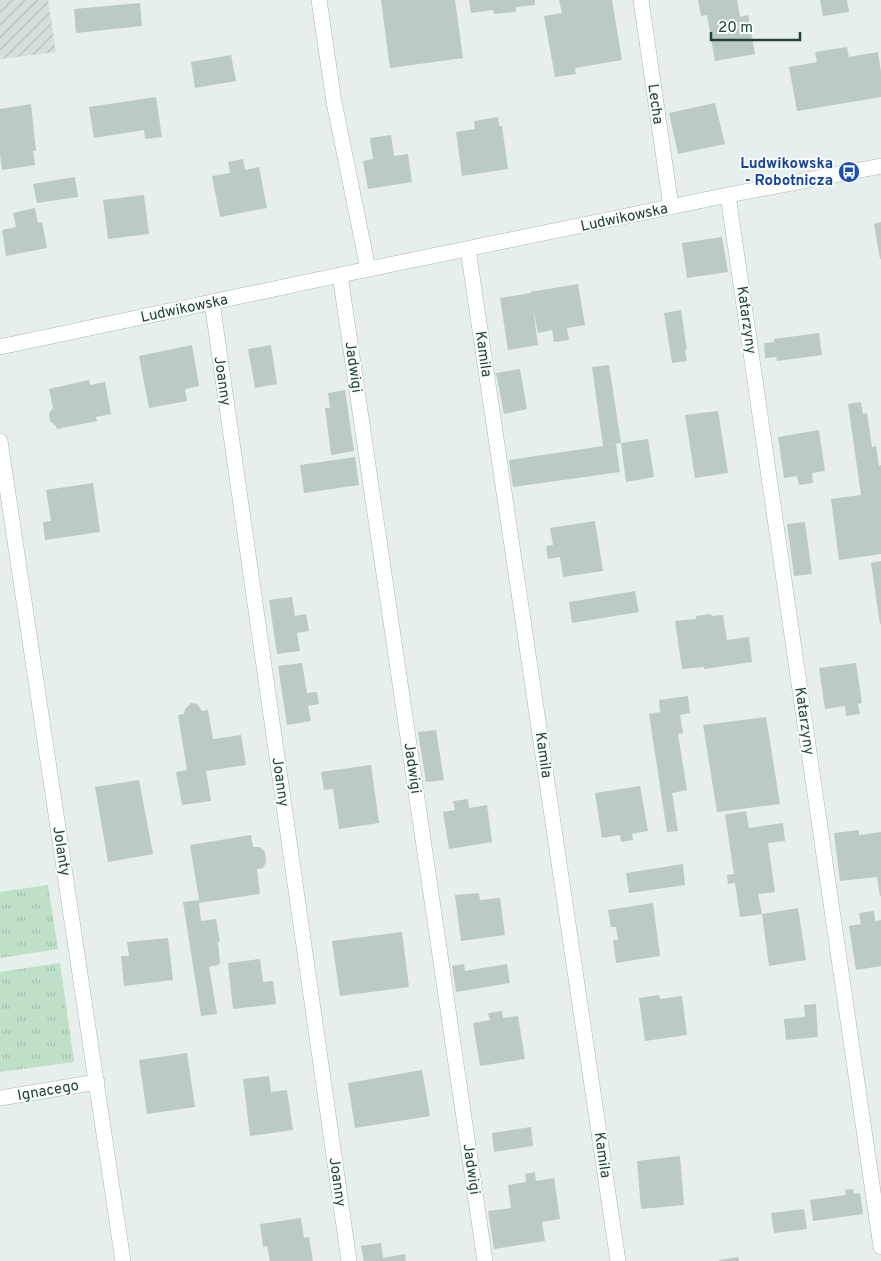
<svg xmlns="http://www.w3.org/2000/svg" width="881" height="1261" font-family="Overpass,sans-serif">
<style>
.industrial{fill:url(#industrial-furrows)}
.park{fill:url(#park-tufts)}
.building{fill:#bbcac4}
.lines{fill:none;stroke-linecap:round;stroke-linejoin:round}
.minor-casing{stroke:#a8b8b2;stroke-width:16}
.minor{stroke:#fff;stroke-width:15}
.labels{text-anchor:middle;stroke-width:4;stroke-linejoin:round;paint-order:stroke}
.street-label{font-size:15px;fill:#24423a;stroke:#f7fbf9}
.transit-label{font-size:15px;font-weight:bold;fill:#164399;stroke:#f7fbf9;text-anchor:end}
</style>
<defs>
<pattern id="industrial-furrows" width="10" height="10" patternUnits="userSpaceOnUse" patternTransform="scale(1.25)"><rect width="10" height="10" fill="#d4dfda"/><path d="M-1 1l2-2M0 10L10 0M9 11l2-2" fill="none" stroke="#b6c1bc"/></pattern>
<pattern id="park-tufts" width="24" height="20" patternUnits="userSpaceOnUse" patternTransform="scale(1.25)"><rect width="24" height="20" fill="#bfe0c8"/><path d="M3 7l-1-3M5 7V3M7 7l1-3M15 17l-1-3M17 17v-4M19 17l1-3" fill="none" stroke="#a4c1ad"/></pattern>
</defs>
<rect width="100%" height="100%" fill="#e6efeb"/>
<polygon class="industrial" points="0,0 48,0 56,52 0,59"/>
<g class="park">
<polygon points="48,885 58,949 0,958 0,892"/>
<polygon points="60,963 74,1062 0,1072 0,972"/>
</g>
<g class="building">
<polygon points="381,0 455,0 463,58 390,68"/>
<polygon points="469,0 535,0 535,5 516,7 516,12 494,14 493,10 471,13"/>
<polygon points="559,0 612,0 622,60 575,68 576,74 555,77 544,16 562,13"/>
<polygon points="698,0 737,0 740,17 748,15 755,54 715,61 707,15 701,16"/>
<polygon points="820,0 847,0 849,12 823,16"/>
<polygon points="140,3 142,26 76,33 74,9"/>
<polygon points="847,47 849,57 878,52 881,72 881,97 797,111 789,67 817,62 815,52"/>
<polygon points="231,55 236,81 195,88 191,62"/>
<polygon points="156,97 162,137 145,139 144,130 94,138 89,107"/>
<polygon points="715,103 725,144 678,154 669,113"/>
<polygon points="31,104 36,151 33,151 35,165 2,170 0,155 0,109"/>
<polygon points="498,117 499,126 502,126 508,169 462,176 456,132 475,129 474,121"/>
<polygon points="391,135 394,156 408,154 412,182 368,189 363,161 373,159 370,138"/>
<polygon points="243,159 245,170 259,167 267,208 220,217 212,176 230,173 228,162"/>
<polygon points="75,177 78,197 37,203 33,184"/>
<polygon points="144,195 149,234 108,239 103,200"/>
<polygon points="35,208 38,223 42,222 47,248 6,256 2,230 16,227 13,213"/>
<polygon points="881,222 881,259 880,259 874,224"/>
<polygon points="722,237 728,272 687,278 682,243"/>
<polygon points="578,284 585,325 567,328 569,340 554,342 552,330 538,333 533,309 538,345 508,350 500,298 531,293 530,292"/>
<polygon points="681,310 687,350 685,350 687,361 672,363 664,313"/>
<polygon points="819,333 822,355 777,361 776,357 765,358 764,343 774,342 774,339"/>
<polygon points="192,345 199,386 185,389 187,401 149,408 139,356"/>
<polygon points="271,345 277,384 255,388 248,349"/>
<polygon points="609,365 621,443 606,445 616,444 620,472 513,487 509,460 603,446 592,367"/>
<polygon points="520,369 527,409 504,414 496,373"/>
<polygon points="89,380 90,385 105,382 111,414 96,417 97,421 57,429 56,426 50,421 49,413 53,408 49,389"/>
<polygon points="345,390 354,451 331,455 325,408 330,408 328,393"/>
<polygon points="861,402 863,414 867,413 872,447 876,446 879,466 881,465 881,554 839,560 831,499 861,495 848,404"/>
<polygon points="718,411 728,473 695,478 685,415"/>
<polygon points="819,430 825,471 812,473 813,483 799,485 797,476 784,478 778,437"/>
<polygon points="648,439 654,477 626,482 621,443"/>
<polygon points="355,457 359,485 304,493 300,465"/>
<polygon points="93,483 100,532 45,540 43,522 51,521 46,490"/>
<polygon points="595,521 603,571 563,577 560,557 548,559 546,546 553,545 550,528"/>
<polygon points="805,522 812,574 794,576 787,524"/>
<polygon points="881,561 881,624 880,624 871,563"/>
<polygon points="635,591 639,612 572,623 569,602"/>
<polygon points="292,597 295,616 306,614 309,631 297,633 300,651 277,654 269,600"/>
<polygon points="711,614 712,616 723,615 727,640 749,637 752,662 704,669 704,667 682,669 675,621 696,619 696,616"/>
<polygon points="302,663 307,693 317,692 319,704 308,706 311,721 287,725 278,666"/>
<polygon points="856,663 862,703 858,704 860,714 846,716 845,706 825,709 819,668"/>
<polygon points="688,696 690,713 680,715 683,733 678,734 687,790 672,793 678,831 667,832 649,714 660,712 659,700"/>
<polygon points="191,703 197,704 202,711 208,710 213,739 241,735 246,765 206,771 211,801 182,805 176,772 187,770 178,715 184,714 185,709"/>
<polygon points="766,717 780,804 717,812 703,725"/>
<polygon points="436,730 444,780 426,782 418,732"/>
<polygon points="371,765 379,823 339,829 333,789 324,790 321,772"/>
<polygon points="139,780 153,854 108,862 95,787"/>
<polygon points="640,786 648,831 632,834 633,840 621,842 620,835 602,838 595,793"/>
<polygon points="468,799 469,808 487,805 492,842 449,849 443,812 455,810 453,801"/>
<polygon points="746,811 749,828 783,823 785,841 768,843 775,892 758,894 762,914 740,917 735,883 728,884 727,875 734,874 725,815"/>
<polygon points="859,830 859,835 881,832 881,896 880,896 877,877 840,881 834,833"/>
<polygon points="251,835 253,847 260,847 265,852 266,862 263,868 257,869 260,894 199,903 201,921 216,919 220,942 212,943 218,943 220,963 218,965 209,967 217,1014 201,1016 183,902 199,900 190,845"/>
<polygon points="683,864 685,885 629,893 626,873"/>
<polygon points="479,893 480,900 500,898 505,935 461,941 455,895"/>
<polygon points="653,903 660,956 616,963 613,940 618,940 616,927 611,927 608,910"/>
<polygon points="798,908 806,960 769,966 762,914"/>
<polygon points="874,911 875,921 881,920 881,966 856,970 849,926 861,924 859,913"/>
<polygon points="402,932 409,987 340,996 332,941"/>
<polygon points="168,938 173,980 124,986 121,956 129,956 127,942"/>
<polygon points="260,959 263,982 273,981 276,1004 233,1009 228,963"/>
<polygon points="464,964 465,971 507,964 510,983 456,992 452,966"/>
<polygon points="659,995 660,999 682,996 687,1035 645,1041 639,998"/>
<polygon points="816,1004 818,1037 786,1040 784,1019 805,1017 804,1005"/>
<polygon points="502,1011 503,1018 518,1016 525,1059 480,1066 473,1023 490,1020 488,1013"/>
<polygon points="187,1053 195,1107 147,1114 139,1060"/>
<polygon points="422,1070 430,1116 355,1128 348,1083"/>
<polygon points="269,1076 271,1092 287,1090 293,1130 250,1136 243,1079"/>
<polygon points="531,1127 533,1146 494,1152 492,1133"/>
<polygon points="680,1156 684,1205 641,1209 637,1161"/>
<polygon points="535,1172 536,1181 554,1178 560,1219 542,1222 545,1241 494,1249 488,1211 511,1208 508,1185 526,1182 525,1174"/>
<polygon points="853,1189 854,1194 860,1193 863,1214 813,1221 810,1200 846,1195 845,1190"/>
<polygon points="804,1209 807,1229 774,1233 771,1213"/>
<polygon points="301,1218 304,1238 309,1237 313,1261 270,1261 267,1246 263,1247 260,1224"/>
<polygon points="381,1243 383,1258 405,1254 406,1261 364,1261 361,1246"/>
<polygon points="738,1257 739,1261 719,1261 719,1260"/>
</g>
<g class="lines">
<g class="minor-casing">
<g id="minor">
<polyline points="319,0 334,102 368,269"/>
<polyline points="641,0 671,207"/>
<polyline points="728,195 881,1247"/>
<polyline points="468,249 618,1261"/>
<polyline points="340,275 485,1261"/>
<polyline points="212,302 349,1261"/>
<polyline points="0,347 340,275 728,195 881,166"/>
<polyline points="0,441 123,1261"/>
<polyline points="0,1098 97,1082"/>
</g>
</g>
<use href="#minor" class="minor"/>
</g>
<defs>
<g id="bus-disc" transform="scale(1.125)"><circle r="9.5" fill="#1a4fb4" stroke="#f7fbf9"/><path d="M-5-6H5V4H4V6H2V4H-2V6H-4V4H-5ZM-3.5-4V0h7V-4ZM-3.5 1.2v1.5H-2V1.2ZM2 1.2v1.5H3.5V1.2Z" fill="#fff"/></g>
</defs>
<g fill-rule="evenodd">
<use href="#bus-disc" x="849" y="172"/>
</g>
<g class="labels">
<g class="street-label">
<text transform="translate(656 104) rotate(82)" y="5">Lecha</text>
<text transform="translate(624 217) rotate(-12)" y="5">Ludwikowska</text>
<text transform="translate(184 308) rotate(-12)" y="5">Ludwikowska</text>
<text transform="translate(747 320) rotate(82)" y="5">Katarzyny</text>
<text transform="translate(484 354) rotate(82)" y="5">Kamila</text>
<text transform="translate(354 367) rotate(82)" y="5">Jadwigi</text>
<text transform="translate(223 381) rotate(82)" y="5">Joanny</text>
<text transform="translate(805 721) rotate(82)" y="5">Katarzyny</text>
<text transform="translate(544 755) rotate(82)" y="5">Kamila</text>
<text transform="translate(413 768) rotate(82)" y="5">Jadwigi</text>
<text transform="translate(281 782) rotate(82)" y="5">Joanny</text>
<text transform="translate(62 851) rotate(81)" y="5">Jolanty</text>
<text transform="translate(48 1090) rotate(-10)" y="5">Ignacego</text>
<text transform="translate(603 1155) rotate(82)" y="5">Kamila</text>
<text transform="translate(472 1169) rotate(82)" y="5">Jadwigi</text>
<text transform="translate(338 1182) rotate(82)" y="5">Joanny</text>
</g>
<g class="transit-label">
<text x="833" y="168">Ludwikowska<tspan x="833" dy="17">- Robotnicza</tspan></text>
</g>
</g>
<path d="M711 32v8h89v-8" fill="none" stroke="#24423a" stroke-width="2.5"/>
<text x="718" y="32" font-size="15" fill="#24423a" stroke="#f7fbf9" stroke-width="4" paint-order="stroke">20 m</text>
</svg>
